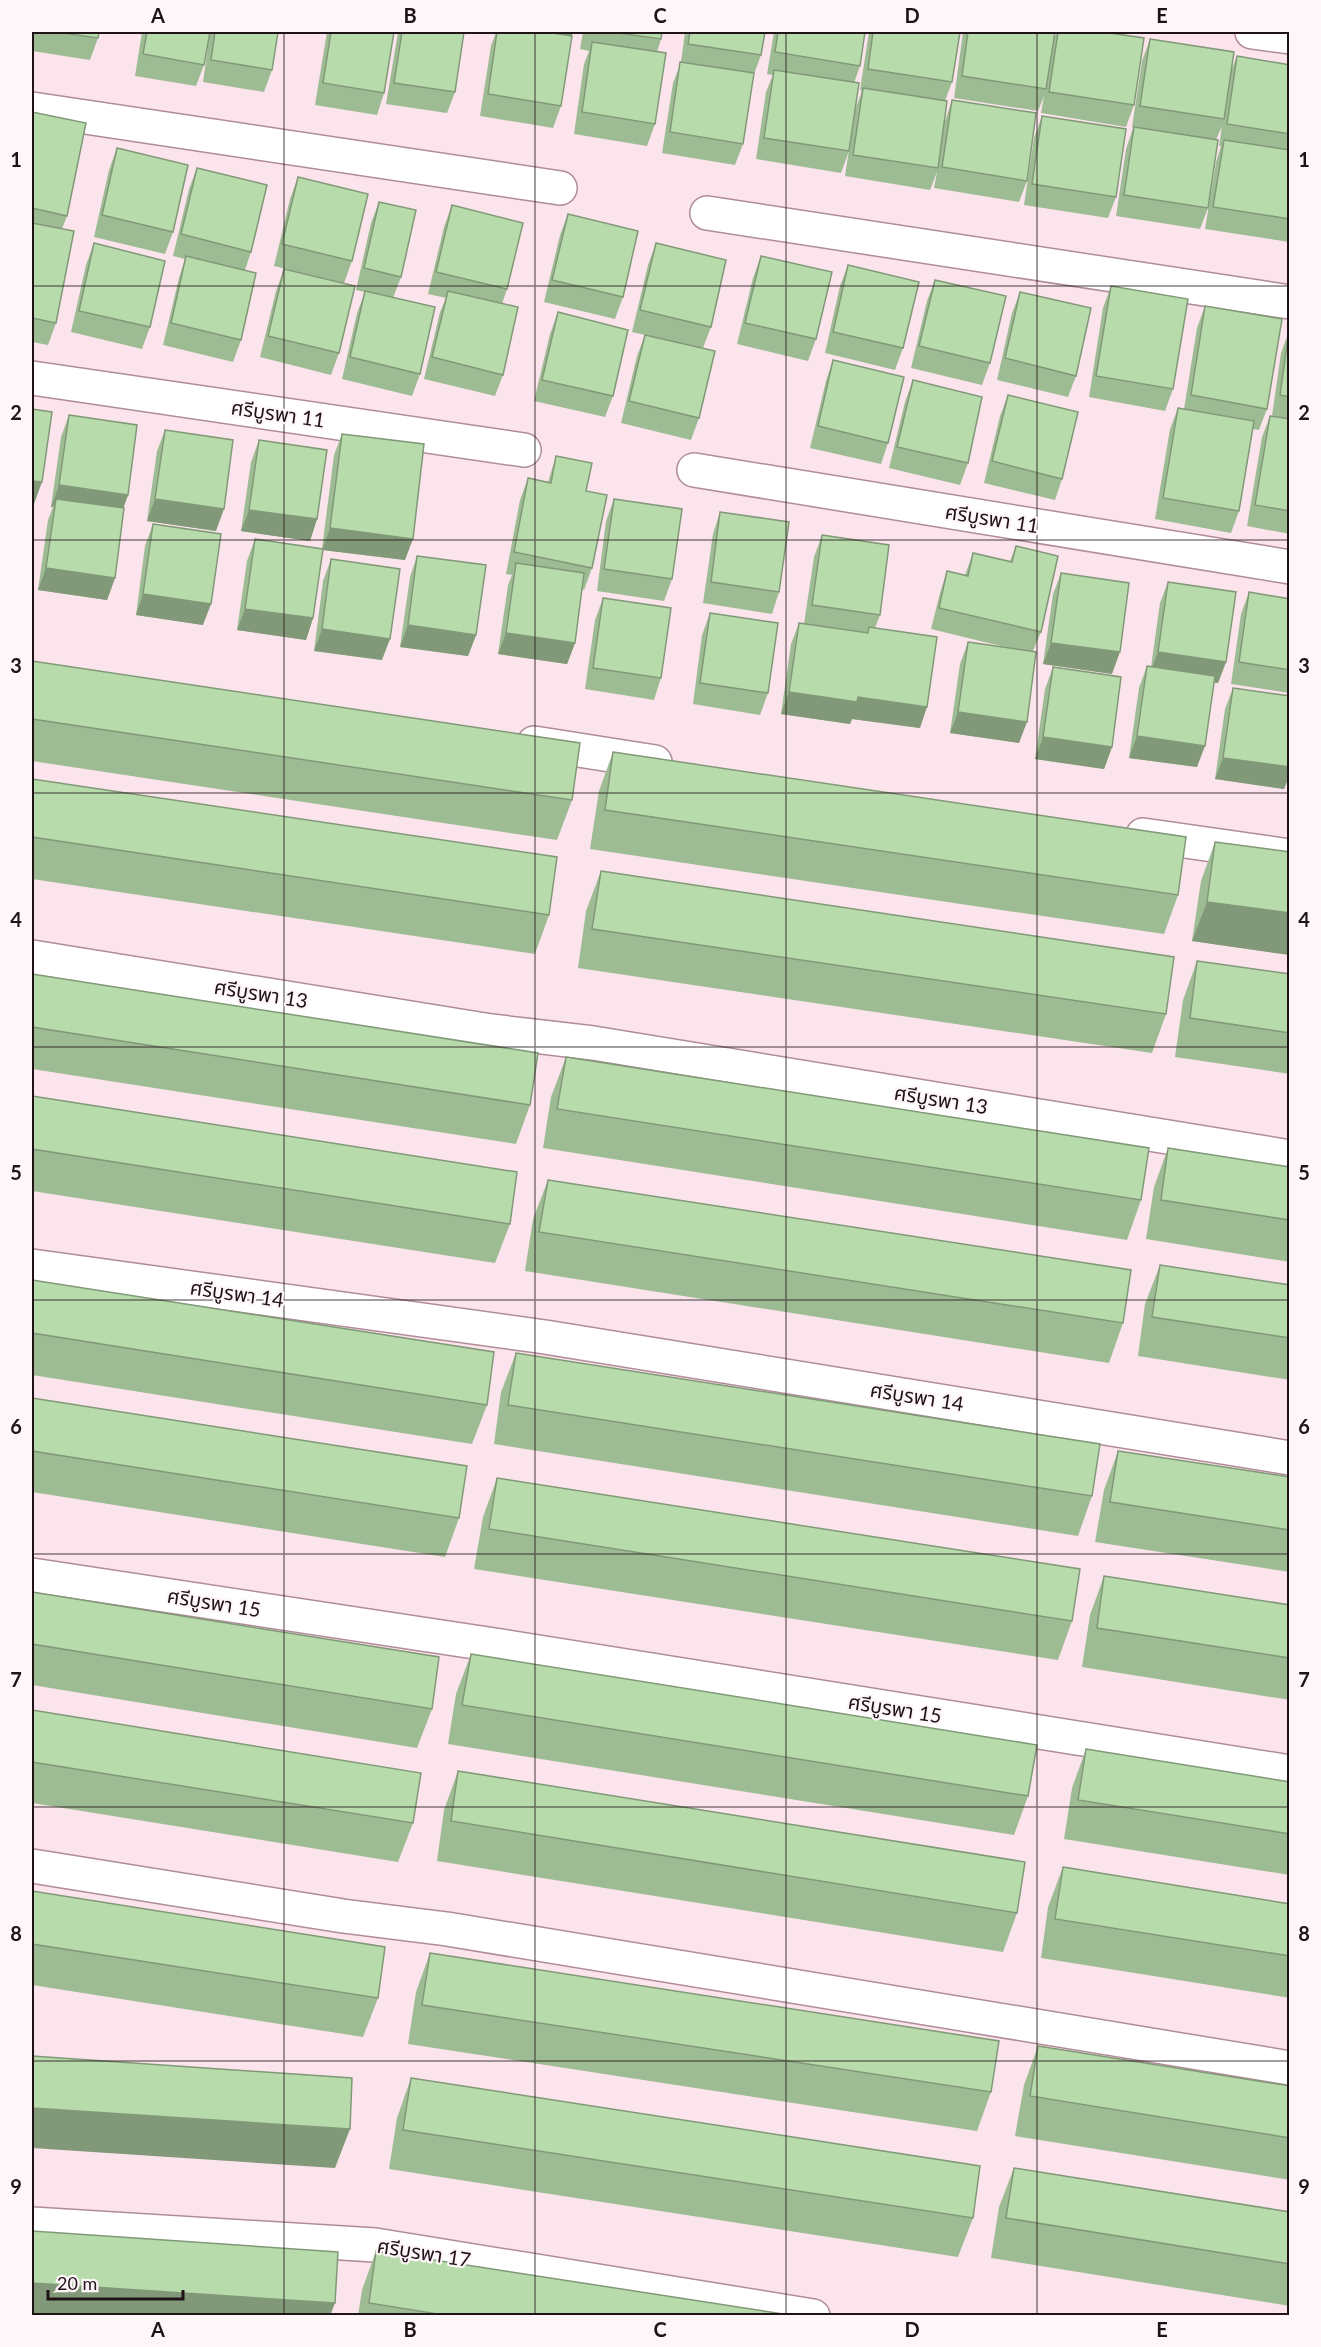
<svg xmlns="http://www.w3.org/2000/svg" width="1321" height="2347" font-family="Lato,'Noto Sans Thai',sans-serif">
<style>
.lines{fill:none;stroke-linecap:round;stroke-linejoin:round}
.minor-casing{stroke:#b08c98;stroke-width:36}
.minor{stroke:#fff;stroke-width:33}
.wall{fill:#9ebc93}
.shaded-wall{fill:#819978}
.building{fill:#b8dbab;stroke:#819978;stroke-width:1.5}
.grid{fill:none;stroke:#201318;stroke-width:1.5;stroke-opacity:0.55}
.labels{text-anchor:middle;stroke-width:4.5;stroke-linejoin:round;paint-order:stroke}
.street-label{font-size:20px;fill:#201318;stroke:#fef6f9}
.neatline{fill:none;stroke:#201318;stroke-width:2}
.grid-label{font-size:20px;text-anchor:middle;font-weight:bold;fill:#201318}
</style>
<rect width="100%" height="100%" fill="#fce4ec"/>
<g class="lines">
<g class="minor-casing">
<g id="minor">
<polyline points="1252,32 1290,37"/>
<polyline points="32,109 560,188"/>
<polyline points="707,213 1290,302"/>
<polyline points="32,378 524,450"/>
<polyline points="694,470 1290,567"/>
<polyline points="534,743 655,762"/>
<polyline points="1143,835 1290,856"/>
<polyline points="32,957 491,1031 593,1043 1290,1157"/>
<polyline points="32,1266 545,1337 1290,1458"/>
<polyline points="32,1575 501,1646 1290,1772"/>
<polyline points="32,1866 343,1916 447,1929 1290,2068"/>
<polyline points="32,2224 375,2245 813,2316"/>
</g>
</g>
<use href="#minor" class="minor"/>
</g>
<g class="wall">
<polygon points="32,32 99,32 98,38 90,60 32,51"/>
<polygon points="142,32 210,32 204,65 196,86 135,76"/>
<polygon points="210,32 278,32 272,70 264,92 203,82"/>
<polygon points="327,32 331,32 384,93 377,115 315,105"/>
<polygon points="398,32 464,32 455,92 447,113 386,104"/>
<polygon points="496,32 573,32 572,36 561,106 553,128 480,116 491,46"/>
<polygon points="583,32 662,32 661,39 657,52 655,124 647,146 574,134 584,64 589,51 580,49"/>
<polygon points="685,32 765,32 761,55 753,77 743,144 735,165 662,153 673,83 681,62"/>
<polygon points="774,32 865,32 860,66 854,83 849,151 841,173 756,159 766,92 773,75 767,74"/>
<polygon points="869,32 960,32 952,82 945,101 945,121 952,100 1027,181 1019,202 934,188 937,172 930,190 845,176 855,110 862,91 860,90"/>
<polygon points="963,32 1055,32 1053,41 1057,32 1103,32 1134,105 1126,127 1041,113 1044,96 1038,111 954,98"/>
<polygon points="1150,39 1231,71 1237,56 1290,65 1289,242 1205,229 1216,162 1221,146 1219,146 1222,126 1216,140 1208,208 1200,229 1116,216 1126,149 1133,128 1132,127 1142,61"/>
<polygon points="32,112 67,216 62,229 56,323 48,345 32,342"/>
<polygon points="1042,116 1116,197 1108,218 1024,205 1034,138"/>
<polygon points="117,148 173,232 165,254 94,237 109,170"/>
<polygon points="197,168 251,252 245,270 241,340 233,362 163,345 179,278 185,259 173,256 189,189"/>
<polygon points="298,177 352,261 344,283 274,266 290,199"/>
<polygon points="379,202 401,277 393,298 420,374 412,396 342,379 357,313 365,292 356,290 371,223"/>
<polygon points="452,205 507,289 502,304 503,375 495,396 424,379 440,312 446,298 428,294 444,227"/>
<polygon points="568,214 623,297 615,319 544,302 560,235"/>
<polygon points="94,243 150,327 142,349 71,332 86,265"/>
<polygon points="656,243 711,327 703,348 632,332 648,265"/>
<polygon points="761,256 816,339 808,361 737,344 753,278"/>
<polygon points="848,265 903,348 895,370 825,353 840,286"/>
<polygon points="284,269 339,353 331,375 260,357 276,291"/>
<polygon points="935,280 990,363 982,385 911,368 927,301"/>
<polygon points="1111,286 1173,389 1165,411 1089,397 1103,308"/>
<polygon points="1020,292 1076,376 1068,397 997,380 1012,313"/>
<polygon points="1205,306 1267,409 1259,430 1253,429 1239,511 1231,533 1155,519 1170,429 1178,408 1184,409 1197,328"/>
<polygon points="558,312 613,396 605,417 534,401 550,334"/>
<polygon points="1289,331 1290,331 1290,534 1247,526 1262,437 1270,416 1272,416 1281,353"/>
<polygon points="645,335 699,418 691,440 621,423 637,356"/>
<polygon points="833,360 888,443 881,464 810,448 826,381"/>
<polygon points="913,380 968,463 960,485 889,468 905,402"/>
<polygon points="1008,395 1062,479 1055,500 984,483 1000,416"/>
<polygon points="69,415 128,495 123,508 115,578 107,600 38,590 48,520 53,507 51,507 61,437"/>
<polygon points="165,430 216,531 147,521 157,451"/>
<polygon points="342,434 405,560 323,550 313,618 306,640 237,630 247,561 255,539 322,549 334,455"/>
<polygon points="259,440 317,519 310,541 241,531 251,462"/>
<polygon points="556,456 586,491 592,568 584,590 582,589 575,643 567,664 498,654 508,585 512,575 506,574 520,500 528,478 548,482"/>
<polygon points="614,499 672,579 664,601 597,591 606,521"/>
<polygon points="720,512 779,592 772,614 703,603 713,534"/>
<polygon points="153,524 203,625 136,615 145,546"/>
<polygon points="822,535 880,615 875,628 920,728 852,719 850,724 781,714 791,644 799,623 804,624 814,557"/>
<polygon points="1016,546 1041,632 1033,651 1019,743 950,733 960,664 968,642 1009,648 931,629 940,593 947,571 965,575 973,553 1010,561"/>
<polygon points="417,556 476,635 468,656 400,647 410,577"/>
<polygon points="331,559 382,660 314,651 323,581"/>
<polygon points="1061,573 1112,674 1043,664 1053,594"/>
<polygon points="1168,582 1226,662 1218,683 1214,683 1197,767 1129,758 1139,688 1147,666 1151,667 1160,603"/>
<polygon points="1249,592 1290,599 1290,693 1231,684 1241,614"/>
<polygon points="603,598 661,678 654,700 585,689 595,620"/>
<polygon points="710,613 768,693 760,715 693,704 702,635"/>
<polygon points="32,661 572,800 557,840 32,761"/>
<polygon points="1053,667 1112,747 1104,769 1035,759 1045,689"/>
<polygon points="1233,688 1290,696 1290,774 1284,789 1215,779 1225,709"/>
<polygon points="613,752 1178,895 1164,934 590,849 599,791"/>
<polygon points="32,779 549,915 535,954 32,879"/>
<polygon points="1215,842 1290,852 1290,955 1192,941 1201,881"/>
<polygon points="601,871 1166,1014 1152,1053 578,968 586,911"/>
<polygon points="1197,961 1290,974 1290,1074 1175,1057 1183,1000"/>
<polygon points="32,974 530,1105 516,1144 32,1069"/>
<polygon points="566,1057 1141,1200 1127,1240 543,1148 551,1097"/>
<polygon points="32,1096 510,1224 495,1263 32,1191"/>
<polygon points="1168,1148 1290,1167 1290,1262 1146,1239 1154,1187"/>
<polygon points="548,1180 1123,1323 1109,1363 525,1271 533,1219"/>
<polygon points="1160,1265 1290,1285 1290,1380 1138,1356 1145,1304"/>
<polygon points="32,1280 487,1405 472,1444 32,1375"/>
<polygon points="516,1353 1092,1496 1078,1536 494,1444 501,1392"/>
<polygon points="32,1398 459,1518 445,1557 32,1492"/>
<polygon points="1118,1451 1290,1477 1290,1572 1095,1542 1104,1490"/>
<polygon points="497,1478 1072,1621 1058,1660 474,1569 483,1517"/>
<polygon points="1104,1576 1290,1605 1290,1700 1082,1667 1090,1615"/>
<polygon points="32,1592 432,1709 417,1748 32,1685"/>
<polygon points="471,1654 1028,1796 1014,1835 448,1744 456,1694"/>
<polygon points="32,1710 413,1823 398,1862 32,1803"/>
<polygon points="1086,1749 1290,1782 1290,1875 1064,1839 1072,1788"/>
<polygon points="458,1771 1017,1913 1003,1952 437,1861 444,1810"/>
<polygon points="1063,1867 1290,1904 1290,1998 1041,1958 1048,1907"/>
<polygon points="32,1891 378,1998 363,2037 32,1985"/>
<polygon points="430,1953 991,2092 977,2131 408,2044 416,1992"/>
<polygon points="1038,2046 1290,2086 1290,2180 1015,2136 1024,2085"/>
<polygon points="411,2078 973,2218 958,2257 389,2169 397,2118"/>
<polygon points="1014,2168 1290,2212 1290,2306 991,2258 999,2207"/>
<polygon points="376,2251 796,2316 358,2316 362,2290"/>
</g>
<g class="shaded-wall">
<polygon points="497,32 573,32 568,45"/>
<polygon points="32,481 42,482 34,504 32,503"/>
<polygon points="59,485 128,495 120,517 56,499 53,507 51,507"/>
<polygon points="155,499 224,509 216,531 147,521"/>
<polygon points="249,510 317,519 310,541 241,531"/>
<polygon points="330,528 413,539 405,560 322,550"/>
<polygon points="46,568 115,578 107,600 38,590"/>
<polygon points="143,594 211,604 203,625 136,615"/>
<polygon points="245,609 313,618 306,640 237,630"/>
<polygon points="408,625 476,635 468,656 400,647"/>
<polygon points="322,629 390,639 382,660 314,651"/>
<polygon points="506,633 575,643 567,664 498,654"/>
<polygon points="1051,643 1120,652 1112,674 1043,664"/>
<polygon points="1158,652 1226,662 1218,683 1150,673"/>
<polygon points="789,692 858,697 927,707 920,728 852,719 850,724 781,714"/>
<polygon points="958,712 1027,722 1019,743 950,733"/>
<polygon points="1137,736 1205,746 1197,767 1129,758"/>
<polygon points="1043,737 1112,747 1104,769 1035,759"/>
<polygon points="1223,758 1290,767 1290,774 1284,789 1215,779"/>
<polygon points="1207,902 1290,913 1290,955 1192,941"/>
<polygon points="32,2108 350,2129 335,2168 32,2148"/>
<polygon points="32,2283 335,2303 330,2316 32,2316"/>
</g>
<g class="building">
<polygon points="55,32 99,32 98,38"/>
<polygon points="147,32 210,32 204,65 143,54"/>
<polygon points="215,32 278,32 272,70 211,60"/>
<polygon points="331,32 394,32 384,93 323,83"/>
<polygon points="402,32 464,32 455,92 394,83"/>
<polygon points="497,32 546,32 572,36 561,106 488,94"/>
<polygon points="611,32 662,32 661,39"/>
<polygon points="690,32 765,32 761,55 688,44"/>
<polygon points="778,32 865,32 860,66 775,52"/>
<polygon points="873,32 960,32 952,82 868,69"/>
<polygon points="968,32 1055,32 1046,89 962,76"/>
<polygon points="1058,32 1103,32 1144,38 1134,105 1049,92"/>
<polygon points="1150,39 1234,52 1224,119 1140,106"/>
<polygon points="592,42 666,53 655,124 582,112"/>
<polygon points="1237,56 1290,65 1290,134 1227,124"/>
<polygon points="680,62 754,73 743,144 670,132"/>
<polygon points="774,70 859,83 849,151 764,138"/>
<polygon points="863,88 947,101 938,168 853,155"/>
<polygon points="952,100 1036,113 1027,181 942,167"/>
<polygon points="32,112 86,123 67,216 32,208"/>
<polygon points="1042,116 1126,129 1116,197 1032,184"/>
<polygon points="1134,127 1218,140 1208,208 1124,195"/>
<polygon points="1224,140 1290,150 1290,219 1213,207"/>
<polygon points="117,148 188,165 173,232 102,215"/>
<polygon points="197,168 267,185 251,252 181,234"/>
<polygon points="298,177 368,194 352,261 282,244"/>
<polygon points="379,202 416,210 401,277 364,268"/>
<polygon points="452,205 523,223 507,289 436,272"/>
<polygon points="568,214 638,231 623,297 552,280"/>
<polygon points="32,223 74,231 56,323 32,318"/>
<polygon points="94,243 165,261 150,327 79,311"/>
<polygon points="656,243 726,260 711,327 640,310"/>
<polygon points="186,256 256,273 241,340 171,323"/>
<polygon points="761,256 832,272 816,339 745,323"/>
<polygon points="848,265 919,282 903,348 833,332"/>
<polygon points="284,269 355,286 339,353 268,336"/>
<polygon points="935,280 1006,296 990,363 919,346"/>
<polygon points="1111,286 1188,299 1173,389 1096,376"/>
<polygon points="365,291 435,307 420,374 350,357"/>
<polygon points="448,291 518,307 503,375 432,357"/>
<polygon points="1020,292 1091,308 1076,376 1005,358"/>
<polygon points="1205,306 1282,319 1267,409 1191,395"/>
<polygon points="558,312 628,330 613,396 542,380"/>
<polygon points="1289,331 1290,331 1290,397 1280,395"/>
<polygon points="645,335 715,351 699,418 629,401"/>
<polygon points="833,360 904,377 888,443 818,426"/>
<polygon points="913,380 982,397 968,463 897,447"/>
<polygon points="1008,395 1078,412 1062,479 992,461"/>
<polygon points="1178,408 1254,421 1239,511 1163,498"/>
<polygon points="32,409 52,412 42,482 32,481"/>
<polygon points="69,415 137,425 128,495 59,485"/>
<polygon points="1270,416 1290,419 1290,511 1255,505"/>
<polygon points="165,430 233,440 224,509 155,499"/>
<polygon points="342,434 424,444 413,539 330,528"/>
<polygon points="259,440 327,450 317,519 249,510"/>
<polygon points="556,456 592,463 586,491 607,495 592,568 514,552 528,478 551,483"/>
<polygon points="56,499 124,508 115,578 46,568"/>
<polygon points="614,499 682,509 672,579 604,569"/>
<polygon points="720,512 789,522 779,592 711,582"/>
<polygon points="153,524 221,534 211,604 143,594"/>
<polygon points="822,535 889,545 880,615 812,605"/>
<polygon points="255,539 323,549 313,618 245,609"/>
<polygon points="1016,546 1058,556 1041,632 939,608 947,571 968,576 973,553 1012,562"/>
<polygon points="417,556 486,565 476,635 408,625"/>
<polygon points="331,559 400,569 390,639 322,629"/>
<polygon points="516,563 584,573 575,643 506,633"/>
<polygon points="1061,573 1129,583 1120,652 1051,643"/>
<polygon points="1168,582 1236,592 1226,662 1158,652"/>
<polygon points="1249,592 1290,599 1290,670 1239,662"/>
<polygon points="603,598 671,608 661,678 593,668"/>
<polygon points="710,613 778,623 768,693 700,683"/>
<polygon points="799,623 868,633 869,627 937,637 927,707 858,697 857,702 789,692"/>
<polygon points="968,642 1036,652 1027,722 958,712"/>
<polygon points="32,661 580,743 572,800 32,719"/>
<polygon points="1147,666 1215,676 1205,746 1137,736"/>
<polygon points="1053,667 1121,677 1112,747 1043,737"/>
<polygon points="1233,688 1290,696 1290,767 1223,758"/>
<polygon points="613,752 1186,837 1178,895 605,810"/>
<polygon points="32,779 557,857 549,915 32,837"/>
<polygon points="1215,842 1290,852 1290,913 1207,902"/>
<polygon points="601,871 1174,957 1166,1014 592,929"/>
<polygon points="1197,961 1290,974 1290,1033 1190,1018"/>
<polygon points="32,974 538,1053 530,1105 32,1027"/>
<polygon points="566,1057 1149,1148 1141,1200 557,1109"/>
<polygon points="32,1096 517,1172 510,1224 32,1149"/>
<polygon points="1168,1148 1290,1167 1290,1220 1161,1200"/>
<polygon points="548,1180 1131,1270 1123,1323 539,1232"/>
<polygon points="1160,1265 1290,1285 1290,1338 1152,1317"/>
<polygon points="32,1280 494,1352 487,1405 32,1333"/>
<polygon points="516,1353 1100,1444 1092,1496 508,1405"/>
<polygon points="32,1398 467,1466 459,1518 32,1451"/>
<polygon points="1118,1451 1290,1477 1290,1530 1110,1502"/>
<polygon points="497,1478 1080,1569 1072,1621 489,1529"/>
<polygon points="1104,1576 1290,1605 1290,1658 1097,1628"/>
<polygon points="32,1592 439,1657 432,1709 32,1644"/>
<polygon points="471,1654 1037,1745 1028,1796 462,1705"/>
<polygon points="32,1710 421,1773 413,1823 32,1762"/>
<polygon points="1086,1749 1290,1782 1290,1834 1078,1800"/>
<polygon points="458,1771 1025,1862 1017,1913 451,1821"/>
<polygon points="1063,1867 1290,1904 1290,1956 1055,1919"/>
<polygon points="32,1891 385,1947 378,1998 32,1944"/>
<polygon points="430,1953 999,2041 991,2092 422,2005"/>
<polygon points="1038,2046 1290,2086 1290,2138 1030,2096"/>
<polygon points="32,2056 352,2078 350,2129 32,2108"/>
<polygon points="411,2078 980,2166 973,2218 403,2130"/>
<polygon points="1014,2168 1290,2212 1290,2264 1006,2218"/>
<polygon points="32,2231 338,2252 335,2303 32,2283"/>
<polygon points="376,2251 796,2316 450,2316 369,2303"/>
</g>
<path class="grid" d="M 284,32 L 284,2316M 535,32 L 535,2316M 786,32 L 786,2316M 1037,32 L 1037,2316M 32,286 L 1290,286M 32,540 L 1290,540M 32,793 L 1290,793M 32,1047 L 1290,1047M 32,1300 L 1290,1300M 32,1554 L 1290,1554M 32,1807 L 1290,1807M 32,2061 L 1290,2061"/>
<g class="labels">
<g class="street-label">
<text transform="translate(278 414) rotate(8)" y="7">ศรีบูรพา 11</text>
<text transform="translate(992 519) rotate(9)" y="7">ศรีบูรพา 11</text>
<text transform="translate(261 994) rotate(9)" y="7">ศรีบูรพา 13</text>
<text transform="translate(941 1100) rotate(9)" y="7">ศรีบูรพา 13</text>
<text transform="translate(237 1294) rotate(8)" y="7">ศรีบูรพา 14</text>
<text transform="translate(917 1397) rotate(9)" y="7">ศรีบูรพา 14</text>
<text transform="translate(214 1603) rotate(9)" y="7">ศรีบูรพา 15</text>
<text transform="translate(895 1709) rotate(9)" y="7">ศรีบูรพา 15</text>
<text transform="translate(424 2253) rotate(9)" y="7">ศรีบูรพา 17</text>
</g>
</g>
<rect width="1321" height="2347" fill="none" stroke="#fef6f9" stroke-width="66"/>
<path d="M48 2290v9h135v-9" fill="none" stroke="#201318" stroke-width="3"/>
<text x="57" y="2290" font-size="18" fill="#201318" stroke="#fef6f9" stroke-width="4.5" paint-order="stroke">20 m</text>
<rect x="33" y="33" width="1255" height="2281" class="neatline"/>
<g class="grid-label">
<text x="158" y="23">A</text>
<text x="410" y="23">B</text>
<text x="660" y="23">C</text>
<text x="912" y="23">D</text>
<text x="1162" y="23">E</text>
<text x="16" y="167">1</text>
<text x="1304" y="167">1</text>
<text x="16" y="420">2</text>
<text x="1304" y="420">2</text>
<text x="16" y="673">3</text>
<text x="1304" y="673">3</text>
<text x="16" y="927">4</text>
<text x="1304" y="927">4</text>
<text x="16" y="1180">5</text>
<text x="1304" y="1180">5</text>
<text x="16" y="1434">6</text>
<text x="1304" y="1434">6</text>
<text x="16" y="1687">7</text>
<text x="1304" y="1687">7</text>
<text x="16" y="1941">8</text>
<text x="1304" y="1941">8</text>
<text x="16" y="2194">9</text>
<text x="1304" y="2194">9</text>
<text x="158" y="2337">A</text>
<text x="410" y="2337">B</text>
<text x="660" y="2337">C</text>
<text x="912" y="2337">D</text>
<text x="1162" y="2337">E</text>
</g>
</svg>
